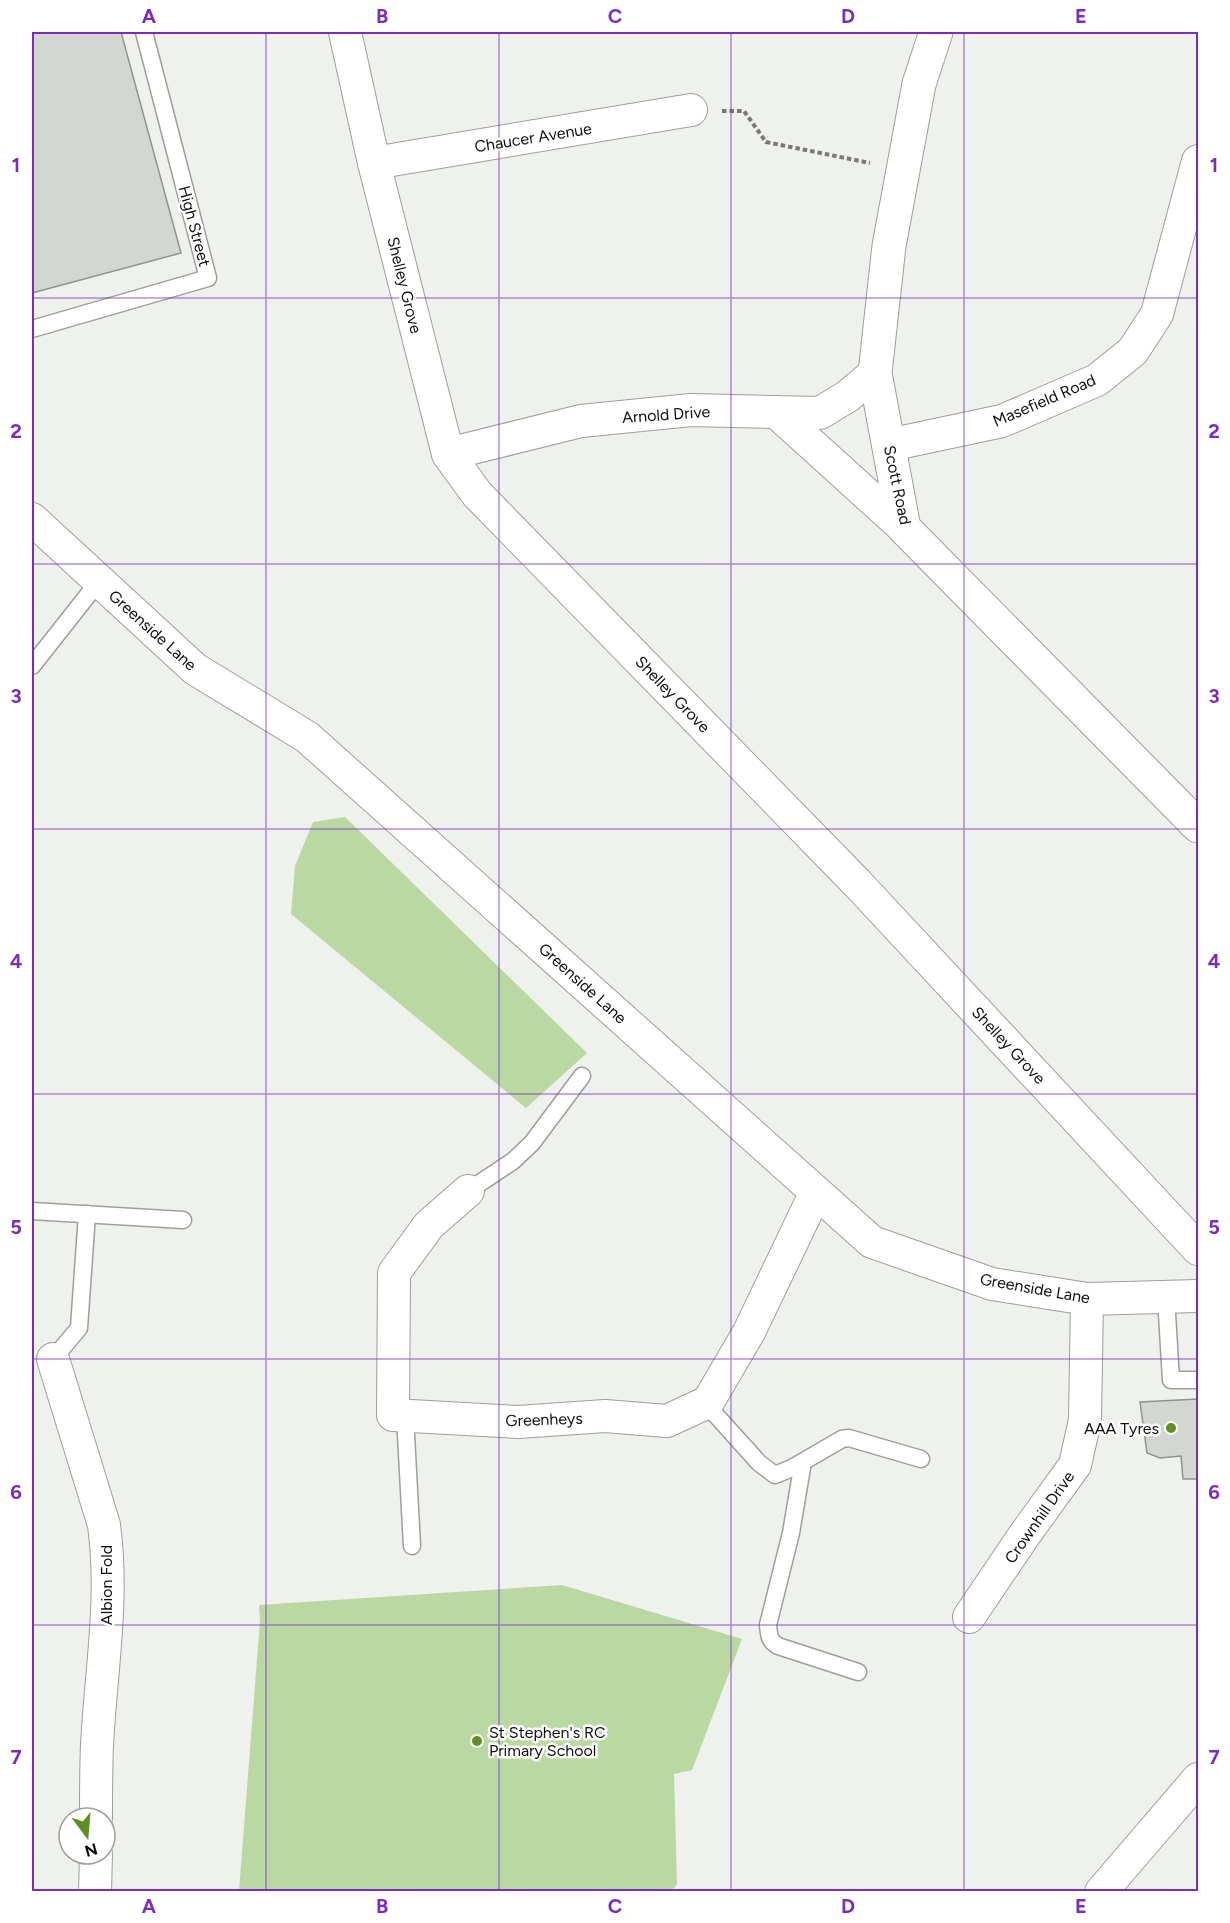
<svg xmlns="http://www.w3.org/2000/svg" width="1230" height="1923" font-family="Figtree,sans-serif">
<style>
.green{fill:#bad8a2}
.building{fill:#d3d6d1;stroke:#90938e;stroke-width:1.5}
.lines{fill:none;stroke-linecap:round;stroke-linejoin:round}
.service-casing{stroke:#9c9f9a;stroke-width:19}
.minor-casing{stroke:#9c9f9a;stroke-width:34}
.tertiary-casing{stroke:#9c9f9a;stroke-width:35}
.path{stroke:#787976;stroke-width:4;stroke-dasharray:4.5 3;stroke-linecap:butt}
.service{stroke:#fff;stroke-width:16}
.minor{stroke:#fff;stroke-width:32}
.tertiary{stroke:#fff;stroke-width:33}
.grid{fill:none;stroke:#7b2cbf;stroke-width:1.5;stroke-opacity:0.55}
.poi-dot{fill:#5d8f25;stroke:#fff;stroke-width:2}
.labels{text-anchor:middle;stroke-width:5;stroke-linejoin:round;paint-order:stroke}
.street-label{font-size:16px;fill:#0d0e0c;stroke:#fff}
.poi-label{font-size:16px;fill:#0d0e0c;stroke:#fff;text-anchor:end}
.neatline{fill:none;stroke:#7b2cbf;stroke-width:2}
.grid-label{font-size:20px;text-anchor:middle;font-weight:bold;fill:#7b2cbf}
</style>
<rect width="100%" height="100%" fill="#eff1ed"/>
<g class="green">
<polygon points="345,817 587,1053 526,1108 291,914 295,866 313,822"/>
<polygon points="562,1585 742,1639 692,1770 674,1774 677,1884 672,1891 239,1891 260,1621 259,1605"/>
</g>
<g class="building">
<polygon points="32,32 121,32 181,253 32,293"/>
<polygon points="1198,1399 1198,1479 1183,1479 1181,1456 1160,1458 1147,1453 1140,1402"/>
</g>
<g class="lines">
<g class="service-casing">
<g id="service">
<polyline points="32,329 208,278 144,32"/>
<polyline points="32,666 99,581"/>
<polyline points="468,1191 513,1161 532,1143 582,1076"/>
<polyline points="32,1211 183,1220"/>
<polyline points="1166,1297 1171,1380 1198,1380"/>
<polyline points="53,1359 79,1328 87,1214"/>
<polyline points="705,1403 759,1463 775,1475 792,1468 842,1439 849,1438 921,1459"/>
<polyline points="405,1416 412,1546"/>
<path d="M 803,1462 L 791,1533 L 768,1625 C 769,1635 769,1641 778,1646 L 858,1672"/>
</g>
</g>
<g class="minor-casing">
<g id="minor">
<polyline points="345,32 374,163 448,454 477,494 858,884 1198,1249"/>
<polyline points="374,163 691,110"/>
<polyline points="776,412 904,528"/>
<polyline points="889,445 1002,421 1097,380 1133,351 1157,314 1198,161"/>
<polyline points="448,454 581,421 691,410 820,413 848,396 875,373"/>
<polyline points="32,519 195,669 307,737 872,1242 992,1284 1087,1299 1198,1296"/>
<polyline points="468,1191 429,1225 394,1273 393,1415 518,1422 605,1416 667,1421 708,1402 749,1332 816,1192"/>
<path d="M 53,1359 L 104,1525 C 114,1599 101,1670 97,1745 C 96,1769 96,1794 96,1818"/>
<polyline points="969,1617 1023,1537 1075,1465 1085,1420 1087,1299"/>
<polyline points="95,1892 96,1854"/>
<polyline points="1101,1892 1198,1779"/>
</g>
</g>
<g class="tertiary-casing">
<polyline id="tertiary" points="936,32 919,84 889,246 875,373 904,528 1198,826"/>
</g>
<polyline class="path" points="722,111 744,111 766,142 870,163"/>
<use href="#service" class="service"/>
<use href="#minor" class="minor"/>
<use href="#tertiary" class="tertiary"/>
</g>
<path class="grid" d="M 266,32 L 266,1892M 499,32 L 499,1892M 731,32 L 731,1892M 964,32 L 964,1892M 32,298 L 1198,298M 32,564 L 1198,564M 32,829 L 1198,829M 32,1094 L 1198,1094M 32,1359 L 1198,1359M 32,1625 L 1198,1625"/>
<g class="poi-dot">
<circle cx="1171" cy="1428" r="6"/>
<circle cx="477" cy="1741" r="6"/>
</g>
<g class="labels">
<g class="street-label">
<text transform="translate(533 137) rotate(-9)" y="6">Chaucer Avenue</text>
<text transform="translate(195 226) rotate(75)" y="6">High Street</text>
<text transform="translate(405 285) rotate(76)" y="6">Shelley Grove</text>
<text transform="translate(1044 400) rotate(-23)" y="6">Masefield Road</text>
<text transform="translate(666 414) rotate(-4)" y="6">Arnold Drive</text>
<text transform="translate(898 485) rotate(78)" y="6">Scott Road</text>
<text transform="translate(153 630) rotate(42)" y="6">Greenside Lane</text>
<text transform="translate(673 694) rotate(46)" y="6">Shelley Grove</text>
<text transform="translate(583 983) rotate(42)" y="6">Greenside Lane</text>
<text transform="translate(1009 1045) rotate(47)" y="6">Shelley Grove</text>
<text transform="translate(1035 1288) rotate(10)" y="6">Greenside Lane</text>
<text transform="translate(544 1419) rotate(-2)" y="6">Greenheys</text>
<text transform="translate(1039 1517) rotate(-55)" y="6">Crownhill Drive</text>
<text transform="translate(106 1585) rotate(-90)" y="6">Albion Fold</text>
</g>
<g class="poi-label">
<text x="1159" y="1434">AAA Tyres</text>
<text x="489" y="1738" text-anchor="start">St Stephen's RC<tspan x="489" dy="18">Primary School</tspan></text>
</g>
</g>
<rect width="1230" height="1923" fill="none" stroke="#ffffff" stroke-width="66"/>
<g transform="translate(87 1836) rotate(164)"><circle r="28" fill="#ffffff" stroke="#9e9f9e" stroke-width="1.5"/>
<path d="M0-4.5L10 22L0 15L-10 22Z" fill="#5d8f25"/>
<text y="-9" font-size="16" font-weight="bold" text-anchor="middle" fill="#0d0e0c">N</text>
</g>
<rect x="33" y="33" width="1164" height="1857" class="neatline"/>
<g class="grid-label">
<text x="149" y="23">A</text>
<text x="382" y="23">B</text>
<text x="615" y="23">C</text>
<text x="848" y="23">D</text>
<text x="1081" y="23">E</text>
<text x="16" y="172">1</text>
<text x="1214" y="172">1</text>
<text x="16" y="438">2</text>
<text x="1214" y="438">2</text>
<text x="16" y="703">3</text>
<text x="1214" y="703">3</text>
<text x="16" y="968">4</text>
<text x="1214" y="968">4</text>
<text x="16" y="1234">5</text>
<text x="1214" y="1234">5</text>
<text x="16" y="1499">6</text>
<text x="1214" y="1499">6</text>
<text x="16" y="1764">7</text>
<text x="1214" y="1764">7</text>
<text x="149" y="1913">A</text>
<text x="382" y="1913">B</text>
<text x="615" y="1913">C</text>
<text x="848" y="1913">D</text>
<text x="1081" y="1913">E</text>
</g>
</svg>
